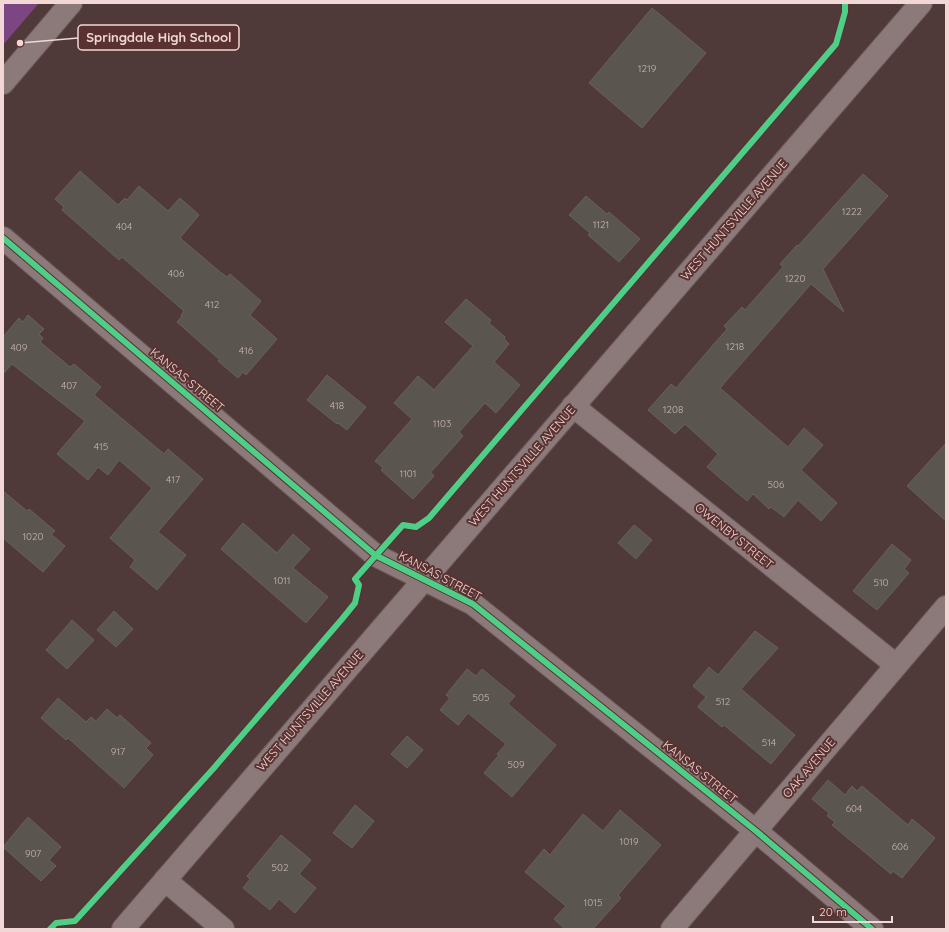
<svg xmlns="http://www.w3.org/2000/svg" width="949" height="932" font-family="Quicksand,sans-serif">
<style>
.green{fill:#7c4682}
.building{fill:#5a554e;stroke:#67625b}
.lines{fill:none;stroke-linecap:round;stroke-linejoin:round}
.street-casing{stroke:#6d5959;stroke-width:24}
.secondary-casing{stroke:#6d5959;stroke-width:24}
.street{stroke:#8b7a79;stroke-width:22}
.secondary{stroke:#8b7a79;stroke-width:22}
.cycleway-casing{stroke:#593130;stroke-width:8}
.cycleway{stroke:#4dcf88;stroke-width:6}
.labels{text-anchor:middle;stroke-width:4;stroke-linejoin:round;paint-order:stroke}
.number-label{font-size:10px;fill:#cbb6b3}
.street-label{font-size:12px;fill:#f1d7d5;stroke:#593130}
.leader{fill:none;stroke:#f1d7d5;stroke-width:1.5}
.callout-dot{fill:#f1d7d5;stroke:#593130;stroke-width:1.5}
.callout{fill:#593130;stroke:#f1d7d5;stroke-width:1.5}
.callout-label{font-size:13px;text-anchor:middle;font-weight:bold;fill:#f1d7d5}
</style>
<rect width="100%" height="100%" fill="#503a39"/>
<polygon class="green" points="3,3 39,3 3,45"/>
<g class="building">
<polygon points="652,8 706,53 642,128 589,83"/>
<polygon points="80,171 118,205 125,198 127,200 139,186 168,211 180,198 199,215 180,238 219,271 227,277 230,274 261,301 250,315 277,339 246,375 243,372 238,378 218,361 220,360 177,322 182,316 181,315 184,311 122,257 119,260 62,210 64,207 55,199"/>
<polygon points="863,174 888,196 823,269 844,312 811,284 720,388 788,447 804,428 823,445 801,470 837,503 821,521 798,500 784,517 771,507 769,509 753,494 747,501 707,467 718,454 685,424 675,434 648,410 671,384 676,388 727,329 724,326 742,307 745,310 783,267 780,264 797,245 798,246"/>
<polygon points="586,196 607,214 609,212 640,239 619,262 588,235 590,233 569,215"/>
<polygon points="466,299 491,320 489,323 505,337 504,339 509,344 494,362 520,385 496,413 485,403 459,432 463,436 431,472 434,476 413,499 381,470 383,468 375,461 412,419 394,403 418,376 434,390 473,346 445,322"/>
<polygon points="28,315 44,329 39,334 43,338 40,342 70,367 74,364 101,387 94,395 164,454 168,449 203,479 158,532 186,555 157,590 130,567 135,560 110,538 152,488 119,460 108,475 98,467 88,480 57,454 85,421 12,364 3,374 3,337 19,318 23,322"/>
<polygon points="327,375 366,407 347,430 338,423 337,424 307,400"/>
<polygon points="946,443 946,521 907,486"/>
<polygon points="3,491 27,511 29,509 55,531 51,534 65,546 43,572 3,538"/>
<polygon points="243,523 277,553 293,534 310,549 293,568 328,597 306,623 221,549"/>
<polygon points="634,525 652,540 636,559 618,543"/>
<polygon points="892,544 911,560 904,569 909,573 877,610 853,591"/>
<polygon points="114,611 133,629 116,647 97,630"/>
<polygon points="72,620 94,640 67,669 46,650"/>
<polygon points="755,631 778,648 741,689 795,735 771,764 724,725 722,727 699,708 698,706 706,697 693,686 709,667 718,675"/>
<polygon points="467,669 476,676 482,669 515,696 508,704 556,745 512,797 484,773 499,755 497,754 506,744 468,713 458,725 440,710 450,698 446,695"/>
<polygon points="58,698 86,722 91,717 96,721 107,709 117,718 120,715 151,743 146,748 153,755 124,788 68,738 66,740 41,718"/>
<polygon points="407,736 423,750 407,768 391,754"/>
<polygon points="828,780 845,795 852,786 857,791 862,786 908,825 912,819 935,838 902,878 893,871 891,874 832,825 835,822 827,816 829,813 812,799"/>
<polygon points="355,805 374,821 352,848 333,833"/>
<polygon points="620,810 661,845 618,895 621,898 593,929 565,929 554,919 566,906 525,872 544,849 550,855 583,814 603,831"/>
<polygon points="28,817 61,847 49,860 56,866 41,881 3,847"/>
<polygon points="281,835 311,860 299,874 316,888 295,913 279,899 270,910 243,888 250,879 247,876"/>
</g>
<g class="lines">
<g class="street-casing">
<g id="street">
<polyline points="3,83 71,3"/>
<polyline points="3,238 375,555 473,604 756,831 872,929"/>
<polyline points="573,406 896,665"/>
<polyline points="165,880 223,929"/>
<polyline points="672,929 946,607"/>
</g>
</g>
<g class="secondary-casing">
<polyline id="secondary" points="123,929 921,3"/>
</g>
<use href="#street" class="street"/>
<use href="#secondary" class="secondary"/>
<g class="cycleway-casing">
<g id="cycleway">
<polyline points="3,238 375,555 473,604 756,831 872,929"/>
<polyline points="50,929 56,923 75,921 213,769 342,619 355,603 359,585 355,579 403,525 416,527 429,518 836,44 845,12 845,3"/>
</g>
</g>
<use href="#cycleway" class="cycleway"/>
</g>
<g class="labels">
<g class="number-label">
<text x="647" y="72">1219</text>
<text x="852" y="215">1222</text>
<text x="601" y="228">1121</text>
<text x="124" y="230">404</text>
<text x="176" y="277">406</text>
<text x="795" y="282">1220</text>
<text x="212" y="308">412</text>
<text x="735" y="350">1218</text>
<text x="19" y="351">409</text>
<text x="246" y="354">416</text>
<text x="69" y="389">407</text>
<text x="337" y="409">418</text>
<text x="673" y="413">1208</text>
<text x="442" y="427">1103</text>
<text x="101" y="450">415</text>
<text x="408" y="477">1101</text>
<text x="173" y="483">417</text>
<text x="776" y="488">506</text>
<text x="33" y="540">1020</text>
<text x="282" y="584">1011</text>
<text x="881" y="586">510</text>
<text x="481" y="701">505</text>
<text x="723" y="705">512</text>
<text x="769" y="746">514</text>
<text x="118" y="755">917</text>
<text x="516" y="768">509</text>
<text x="854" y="812">604</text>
<text x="629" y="845">1019</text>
<text x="900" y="850">606</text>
<text x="33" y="857">907</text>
<text x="280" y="871">502</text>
<text x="593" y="906">1015</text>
</g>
<g class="street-label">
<text transform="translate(734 220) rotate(-49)" y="4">WEST HUNTSVILLE AVENUE</text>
<text transform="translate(187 380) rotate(40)" y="4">KANSAS STREET</text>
<text transform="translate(522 466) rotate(-49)" y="4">WEST HUNTSVILLE AVENUE</text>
<text transform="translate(734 536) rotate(39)" y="4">OWENBY STREET</text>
<text transform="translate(440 576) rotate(28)" y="4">KANSAS STREET</text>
<text transform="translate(310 711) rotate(-49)" y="4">WEST HUNTSVILLE AVENUE</text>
<text transform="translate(809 768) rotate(-50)" y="4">OAK AVENUE</text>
<text transform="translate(700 772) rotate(39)" y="4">KANSAS STREET</text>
</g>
</g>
<path class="leader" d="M20 43L78 38"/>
<circle class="callout-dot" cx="20" cy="43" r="4"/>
<rect class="callout" x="78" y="25" width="161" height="25" rx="4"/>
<g class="callout-label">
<text x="159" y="42">Springdale High School</text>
</g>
<rect width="949" height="932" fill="none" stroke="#f1d7d5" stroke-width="8"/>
<path d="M813 916v6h79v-6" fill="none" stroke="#f1d7d5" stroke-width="2"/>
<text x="819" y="916" font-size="12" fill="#f1d7d5" stroke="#593130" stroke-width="3" paint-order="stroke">20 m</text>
</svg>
